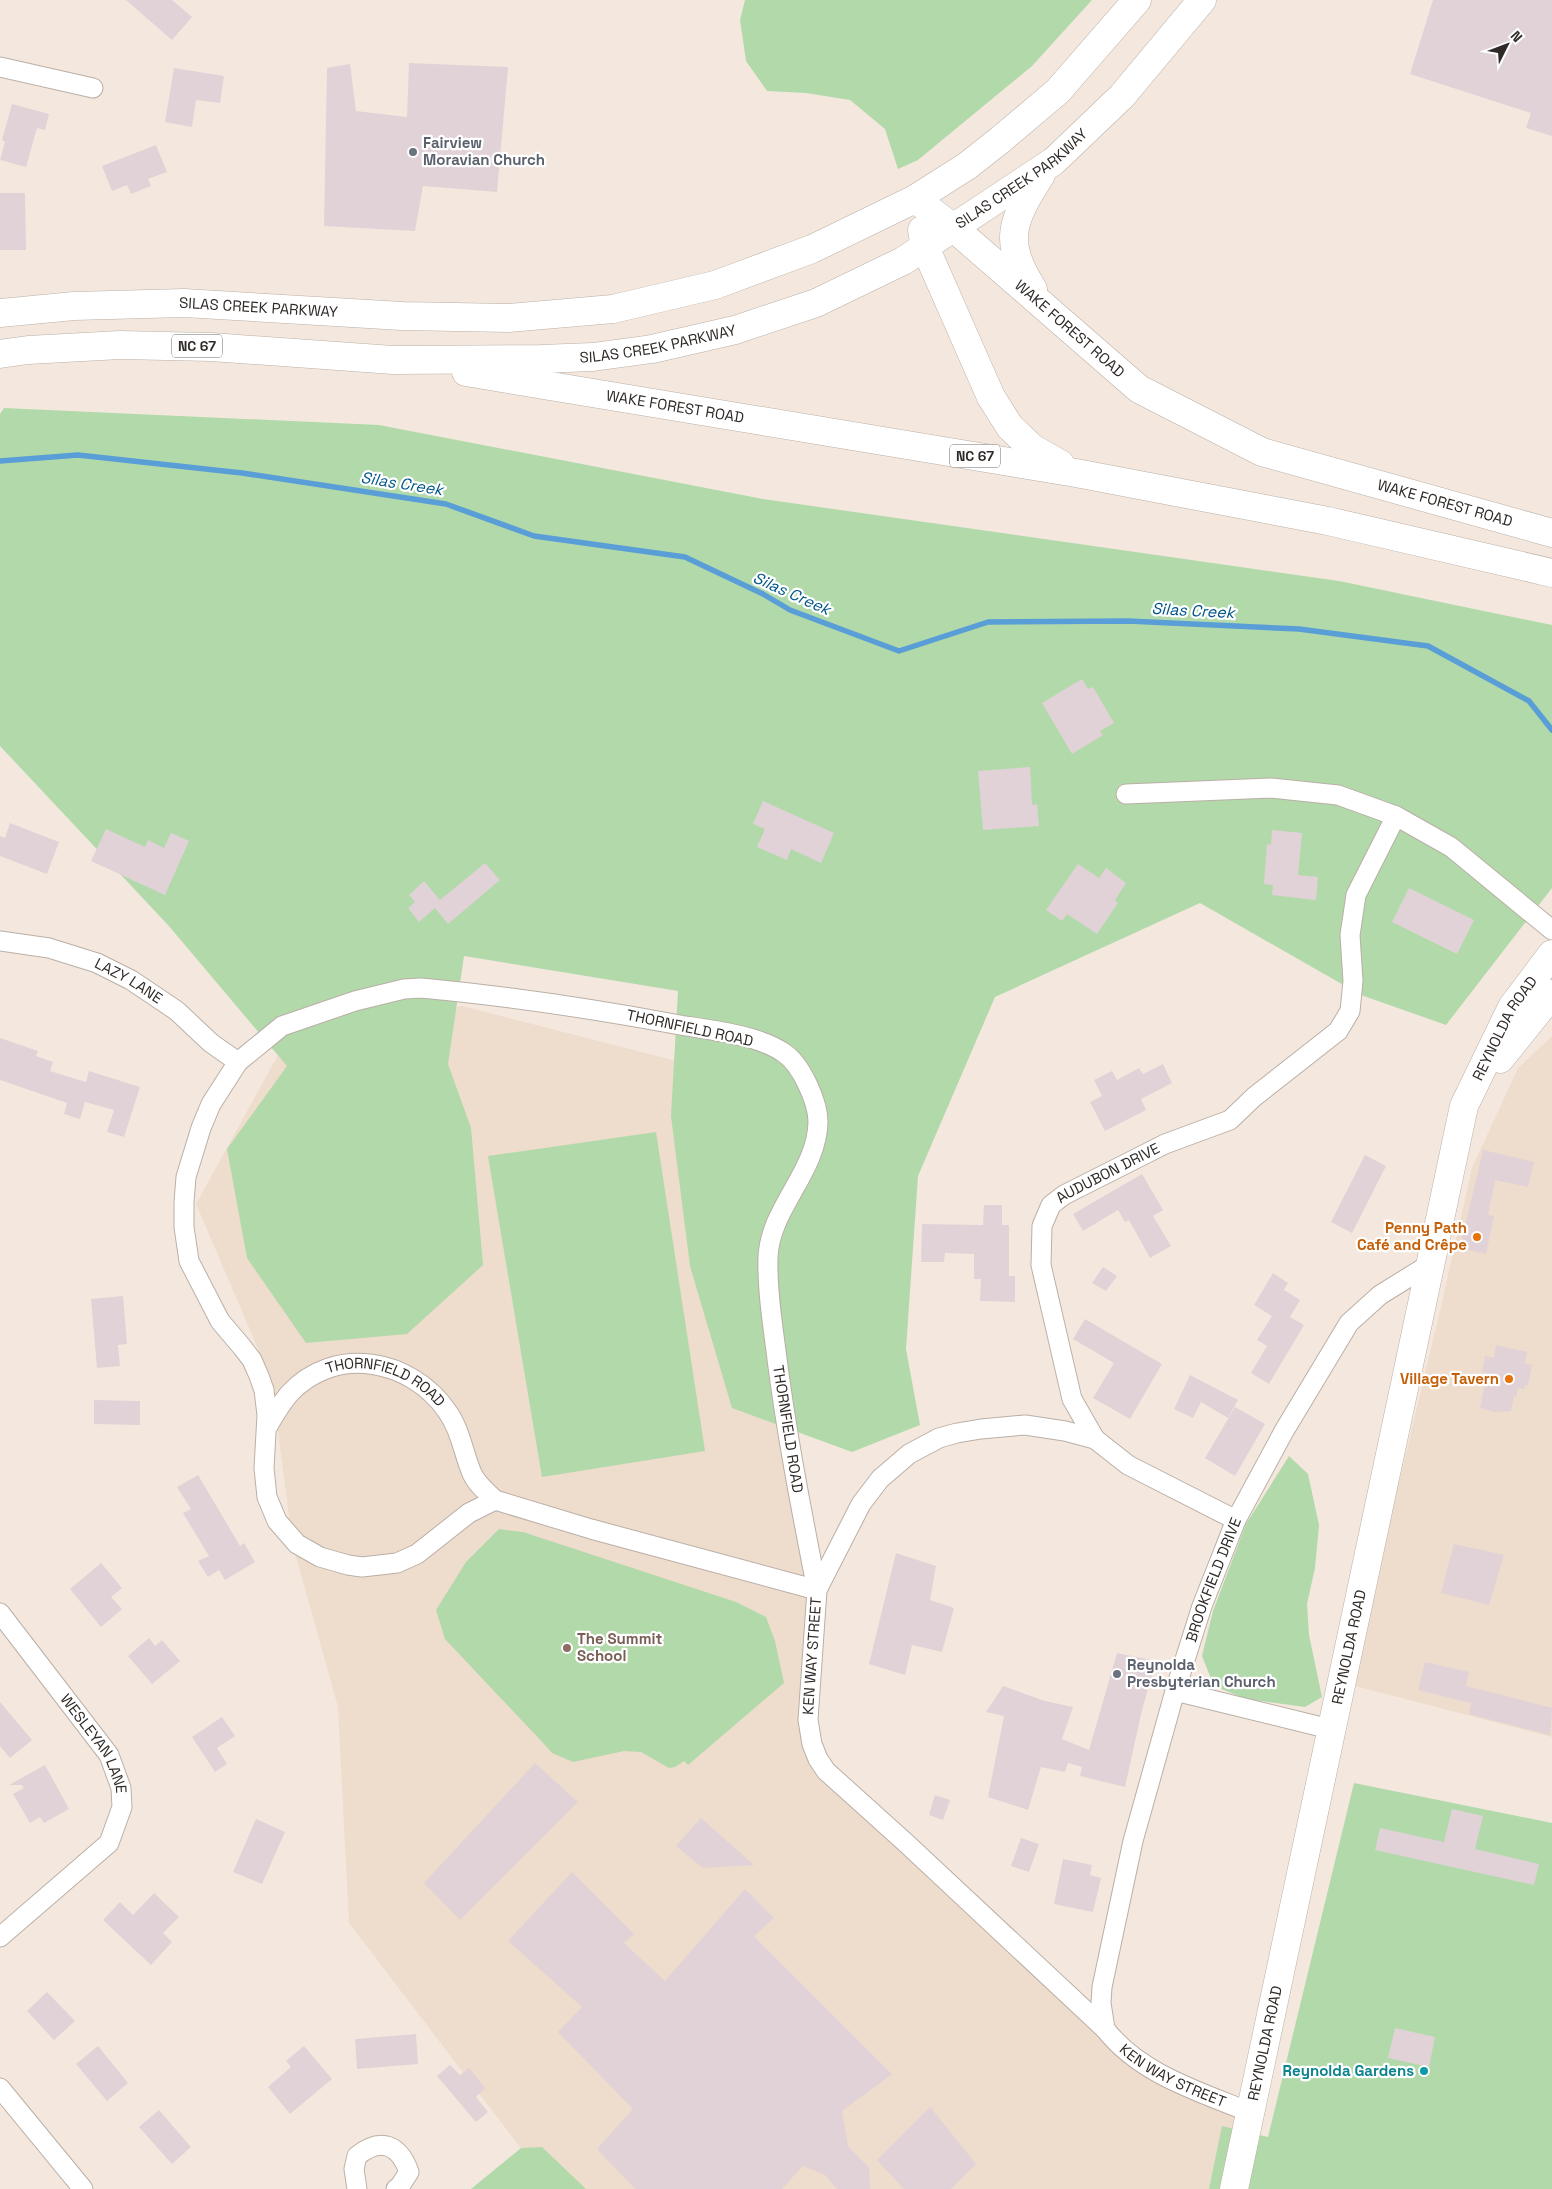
<svg xmlns="http://www.w3.org/2000/svg" width="1552" height="2189" font-family="'Space Grotesk',sans-serif">
<style>
.built{fill:#eedccd}
.green{fill:#b2d9aa}
.lines{fill:none;stroke-linecap:round;stroke-linejoin:round}
.stream{stroke:#599ed6;stroke-width:5.5}
.building{fill:#e1d2d7}
.street-casing{stroke:#baafa6;stroke-width:21}
.primary-casing{stroke:#baafa6;stroke-width:29}
.street{stroke:#fff;stroke-width:19}
.primary{stroke:#fff;stroke-width:28}
.worship-dot{fill:#6b7280;stroke:#fff;stroke-width:2}
.food-dot{fill:#e8710a;stroke:#fff;stroke-width:2}
.education-dot{fill:#8d6e63;stroke:#fff;stroke-width:2}
.culture-dot{fill:#0f9aa8;stroke:#fff;stroke-width:2}
.labels{text-anchor:middle;stroke-width:4.5;stroke-linejoin:round;paint-order:stroke}
.shield{fill:#fff;stroke:#6d6a68;stroke-width:1}
.shield-label{font-size:14px;font-weight:bold;fill:#2f2a27}
.worship-label{font-size:15px;font-weight:bold;fill:#5b616d;stroke:#fff;text-anchor:start}
.street-label{font-size:15px;fill:#2f2a27;stroke:#fff}
.food-label{font-size:15px;font-weight:bold;fill:#c56008;stroke:#fff;text-anchor:end}
.education-label{font-size:15px;font-weight:bold;fill:#785e54;stroke:#fff;text-anchor:start}
.culture-label{font-size:15px;font-weight:bold;fill:#0d838f;stroke:#fff;text-anchor:end}
.water-label{font-size:16px;font-style:italic;fill:#00568a;stroke:#fff}
</style>
<rect width="100%" height="100%" fill="#f4e8de"/>
<g class="built">
<polygon points="462,1006 754,1081 817,1590 808,1720 818,1759 1117,2044 1249,2112 1223,2189 552,2189 349,1923 338,1707 293,1546 271,1379 196,1204 283,1046"/>
<polygon points="1552,1036 1552,1737 1355,1686 1373,1591 1440,1311 1472,1168 1518,1068"/>
</g>
<g class="green">
<polygon points="745,0 1092,0 1032,66 918,160 898,169 885,129 850,100 806,93 767,91 746,61 740,20"/>
<polygon points="4,408 379,425 763,499 1339,581 1552,625 1552,888 1446,1025 1361,995 1200,903 995,997 918,1176 906,1349 920,1425 852,1452 732,1408 690,1266 671,1116 678,991 464,956 448,1064 471,1128 483,1265 407,1334 306,1343 247,1258 227,1149 287,1066 168,925 0,746 0,414"/>
<polygon points="656,1132 705,1451 542,1477 488,1156"/>
<polygon points="1289,1456 1308,1474 1319,1525 1315,1568 1307,1604 1309,1635 1322,1697 1305,1707 1246,1699 1214,1686 1202,1656 1213,1611 1246,1524"/>
<polygon points="499,1529 523,1532 736,1602 766,1617 775,1641 784,1683 688,1765 684,1761 675,1767 669,1768 641,1752 624,1751 573,1762 552,1753 544,1744 445,1639 436,1610 466,1562"/>
<polygon points="1354,1783 1552,1823 1552,2189 1209,2189 1222,2126 1268,2137"/>
<polygon points="542,2147 586,2189 471,2189 521,2148"/>
</g>
<g class="lines">
<polyline class="stream" points="0,461 78,455 242,473 446,504 534,536 685,557 763,594 790,610 899,651 988,622 1128,621 1299,629 1428,646 1529,701 1552,730"/>
</g>
<g class="building">
<polygon points="126,0 172,0 192,17 172,40"/>
<polygon points="1433,0 1552,0 1552,136 1526,128 1531,113 1410,74"/>
<polygon points="409,63 508,67 497,192 423,186 415,231 324,226 327,68 350,64 356,111 407,117"/>
<polygon points="174,68 224,76 220,103 196,100 192,127 165,122"/>
<polygon points="12,104 49,114 45,130 37,128 26,167 0,160 5,142 2,140"/>
<polygon points="156,145 167,172 148,179 151,186 131,194 127,185 112,191 102,166"/>
<polygon points="0,193 25,193 26,250 0,250"/>
<polygon points="1082,679 1088,689 1093,687 1114,723 1100,731 1103,735 1072,754 1042,703"/>
<polygon points="1030,767 1032,805 1037,804 1039,826 983,830 978,771"/>
<polygon points="763,801 834,833 821,863 791,849 787,860 757,847 765,829 753,824"/>
<polygon points="10,823 59,842 47,874 0,856 0,836 5,838"/>
<polygon points="106,829 145,847 148,840 164,848 171,833 189,841 165,895 91,861"/>
<polygon points="1272,830 1302,833 1298,875 1318,877 1316,900 1272,895 1273,885 1264,884 1267,844 1271,845"/>
<polygon points="485,863 500,880 448,924 435,908 419,922 408,908 415,902 409,895 424,881 440,900"/>
<polygon points="1078,864 1099,878 1106,868 1126,883 1115,900 1118,903 1097,934 1067,914 1062,921 1046,910"/>
<polygon points="1409,888 1474,920 1457,954 1392,922"/>
<polygon points="0,1038 38,1051 36,1056 53,1062 50,1071 86,1082 89,1071 140,1087 124,1137 107,1132 114,1110 85,1102 80,1119 64,1114 67,1103 0,1080"/>
<polygon points="1163,1064 1172,1083 1141,1099 1146,1110 1105,1131 1090,1102 1102,1096 1094,1080 1112,1071 1117,1080 1139,1068 1143,1074"/>
<polygon points="1483,1150 1534,1162 1528,1187 1495,1180 1488,1215 1494,1216 1486,1254 1460,1248"/>
<polygon points="1365,1155 1386,1166 1352,1233 1331,1222"/>
<polygon points="1142,1174 1163,1210 1153,1216 1171,1246 1150,1258 1129,1220 1125,1222 1118,1210 1083,1231 1073,1214"/>
<polygon points="984,1205 1002,1205 1002,1225 1009,1225 1009,1276 1015,1276 1015,1302 980,1301 981,1279 974,1279 974,1254 945,1253 944,1262 921,1262 922,1224 983,1225"/>
<polygon points="1103,1267 1117,1276 1106,1291 1092,1283"/>
<polygon points="1273,1273 1288,1283 1284,1290 1300,1300 1290,1317 1304,1325 1269,1384 1251,1373 1267,1346 1257,1340 1272,1316 1254,1305"/>
<polygon points="123,1296 127,1344 118,1345 120,1366 97,1368 91,1299"/>
<polygon points="1085,1319 1162,1364 1130,1419 1093,1398 1114,1363 1073,1339"/>
<polygon points="1496,1345 1527,1352 1525,1364 1532,1365 1528,1385 1525,1385 1524,1389 1518,1388 1516,1397 1514,1396 1511,1411 1495,1412 1480,1408 1487,1373 1482,1372 1485,1356 1494,1358"/>
<polygon points="1190,1375 1238,1400 1228,1418 1201,1402 1193,1418 1174,1409"/>
<polygon points="94,1400 140,1401 140,1425 94,1424"/>
<polygon points="1235,1407 1265,1424 1235,1476 1205,1458"/>
<polygon points="198,1475 240,1546 244,1543 255,1562 225,1580 219,1570 208,1577 198,1561 209,1556 183,1513 191,1509 177,1487"/>
<polygon points="1454,1544 1504,1555 1489,1605 1441,1593"/>
<polygon points="896,1553 936,1566 930,1600 954,1608 942,1652 912,1645 905,1675 869,1664"/>
<polygon points="101,1563 122,1588 111,1597 122,1609 101,1627 70,1589"/>
<polygon points="149,1638 155,1646 162,1640 180,1661 152,1684 128,1656"/>
<polygon points="1117,1653 1156,1661 1142,1710 1125,1787 1080,1776 1082,1767 1068,1763 1065,1772 1041,1767 1028,1810 988,1797 1004,1716 986,1712 1003,1686 1045,1701 1073,1707 1062,1739 1089,1750"/>
<polygon points="1425,1662 1469,1672 1466,1686 1552,1708 1550,1735 1469,1714 1471,1703 1418,1690"/>
<polygon points="0,1702 32,1740 10,1758 0,1746"/>
<polygon points="222,1717 235,1736 217,1748 227,1764 215,1772 192,1737"/>
<polygon points="535,1763 578,1802 460,1920 424,1883"/>
<polygon points="45,1765 69,1809 44,1823 40,1817 30,1823 13,1794 24,1788 22,1785 9,1785"/>
<polygon points="935,1795 950,1800 943,1820 929,1815"/>
<polygon points="1452,1809 1483,1816 1475,1849 1539,1864 1534,1885 1375,1850 1380,1828 1444,1842"/>
<polygon points="701,1818 754,1865 703,1868 676,1846"/>
<polygon points="256,1819 285,1832 262,1884 233,1872"/>
<polygon points="1021,1838 1039,1844 1029,1872 1011,1866"/>
<polygon points="1063,1859 1092,1865 1090,1875 1101,1878 1093,1912 1054,1904"/>
<polygon points="572,1872 634,1934 624,1943 665,1981 745,1889 774,1918 754,1936 892,2074 842,2111 848,2146 869,2167 870,2189 837,2189 825,2175 803,2166 782,2189 635,2189 597,2149 633,2109 558,2032 582,2007 508,1941"/>
<polygon points="154,1893 179,1917 163,1933 172,1942 151,1965 103,1920 120,1902 133,1915"/>
<polygon points="47,1992 75,2021 54,2040 27,2011"/>
<polygon points="1395,2028 1435,2037 1429,2067 1388,2058"/>
<polygon points="416,2034 418,2064 357,2069 355,2039"/>
<polygon points="98,2046 128,2083 107,2101 76,2064"/>
<polygon points="304,2046 332,2079 290,2114 268,2087 291,2067 286,2061"/>
<polygon points="450,2065 460,2075 469,2068 485,2088 476,2097 488,2112 476,2122 437,2076"/>
<polygon points="930,2107 976,2164 951,2189 904,2189 877,2160"/>
<polygon points="159,2110 191,2147 172,2164 139,2127"/>
</g>
<g class="lines">
<g class="street-casing">
<g id="street">
<polyline points="0,67 93,88"/>
<polyline points="1126,794 1271,788 1338,795 1396,816"/>
<path id="s1" d="M 0,941 L 49,948 L 97,963 L 131,980 L 177,1011 L 211,1043 L 238,1062"/>
<path d="M 421,988 C 508,996 594,1009 680,1025 C 710,1030 759,1035 784,1053 C 801,1064 818,1102 818,1122 C 817,1172 770,1208 768,1257 C 767,1291 773,1326 777,1359 C 787,1437 802,1513 817,1590 L 591,1529 L 495,1500 L 469,1513 L 417,1554 L 397,1563 L 362,1567 L 348,1565 L 320,1557 L 297,1544 L 277,1521 L 267,1497 L 264,1468 L 267,1415 L 264,1390 L 259,1376 L 252,1360 L 242,1347 L 220,1321 L 189,1261 L 184,1227 L 184,1202 L 186,1177 L 201,1128 L 211,1104 L 238,1062 L 282,1026 L 355,1001 L 404,989 Z"/>
<path id="s2" d="M 268,1426 C 274,1415 281,1404 289,1394 C 335,1344 411,1359 447,1411 C 460,1429 463,1451 471,1471 C 475,1483 487,1492 495,1500"/>
<path id="s3" d="M 1095,1439 L 1072,1399 L 1041,1265 L 1042,1226 L 1051,1205 L 1064,1195 L 1165,1144 L 1230,1120 L 1254,1097 L 1338,1031 L 1350,1011 L 1353,981 L 1350,935 L 1356,895 L 1396,816 L 1451,847 L 1552,930"/>
<path id="s4" d="M 1236,1520 L 1128,1465 L 1095,1439 L 1065,1431 L 1025,1425 L 981,1429 L 957,1433 L 939,1438 L 909,1454 L 880,1479 L 861,1504 L 817,1590 L 808,1720 L 812,1744 L 818,1759 L 826,1771 L 906,1843 L 1105,2029 C 1140,2074 1198,2091 1249,2112"/>
<path id="s5" d="M 0,1613 L 109,1755 L 121,1788 L 122,1807 L 109,1843 L 0,1937"/>
<polyline points="1175,1691 1330,1729"/>
<path id="s6" d="M 1105,2029 L 1101,2003 L 1102,1987 L 1133,1841 L 1175,1691 L 1202,1606 L 1236,1520 L 1284,1431 L 1349,1323 L 1380,1295 L 1430,1264"/>
<polyline points="0,2088 83,2189"/>
<path d="M 357,2189 L 354,2169 L 357,2156 C 381,2137 399,2144 409,2172 L 400,2186 L 396,2189"/>
</g>
</g>
<g class="primary-casing">
<g id="primary">
<path id="s7" d="M 915,199 L 955,229 L 1139,389 L 1262,452 L 1552,533"/>
<polyline points="922,230 925,247 991,397 1010,427 1032,448 1060,464"/>
<path d="M 1033,289 C 1002,241 1012,220 1041,175"/>
<path id="s8" d="M 0,313 L 74,306 L 184,303 L 402,316 L 508,318 L 613,309 L 715,285 L 812,249 L 915,199 L 967,166 L 1000,140 L 1058,91 L 1137,0"/>
<path id="s9" d="M 0,354 L 28,350 L 120,345 L 211,347 L 393,360 L 541,359 L 593,357 L 652,349 L 735,330 L 816,303 L 903,261 L 1054,161 L 1122,96 L 1202,0"/>
<path id="s10" d="M 466,372 L 1076,473 L 1328,521 L 1552,573"/>
<polyline points="1500,1059 1552,994"/>
<path id="s11" d="M 1234,2189 L 1464,1106 L 1512,1007 L 1552,954"/>
</g>
</g>
<use href="#street" class="street"/>
<use href="#primary" class="primary"/>
</g>
<g class="worship-dot">
<circle cx="413" cy="152" r="5"/>
<circle cx="1117" cy="1674" r="5"/>
</g>
<g class="food-dot">
<circle cx="1477" cy="1237" r="5"/>
<circle cx="1509" cy="1379" r="5"/>
</g>
<circle class="education-dot" cx="567" cy="1648" r="5"/>
<circle class="culture-dot" cx="1424" cy="2071" r="5"/>
<g class="labels">
<g class="shield">
<rect x="172" y="334.5" width="50" height="23" rx="4"/>
<rect x="950" y="444.5" width="50" height="23" rx="4"/>
</g>
<g class="shield-label">
<text x="197" y="351">NC 67</text>
<text x="975" y="461">NC 67</text>
</g>
<g class="worship-label">
<text x="423" y="148">Fairview<tspan x="423" dy="17">Moravian Church</tspan></text>
<text x="1127" y="1670">Reynolda<tspan x="1127" dy="17">Presbyterian Church</tspan></text>
</g>
<g class="street-label">
<text dy="5" stroke="none"><textPath href="#s9" startOffset="1065">SILAS CREEK PARKWAY</textPath></text>
<text dy="5" stroke="none"><textPath href="#s8" startOffset="259">SILAS CREEK PARKWAY</textPath></text>
<text dy="5" stroke="none"><textPath href="#s7" startOffset="202">WAKE FOREST ROAD</textPath></text>
<text dy="5" stroke="none"><textPath href="#s9" startOffset="660">SILAS CREEK PARKWAY</textPath></text>
<text dy="5" stroke="none"><textPath href="#s10" startOffset="212">WAKE FOREST ROAD</textPath></text>
<text dy="5" stroke="none"><textPath href="#s7" startOffset="622">WAKE FOREST ROAD</textPath></text>
<text dy="5" stroke="none"><textPath href="#s1" startOffset="136">LAZY LANE</textPath></text>
<text transform="translate(690 1028) rotate(12)" y="5">THORNFIELD ROAD</text>
<text dy="5" stroke="none"><textPath href="#s11" startOffset="1195">REYNOLDA ROAD</textPath></text>
<text dy="5" stroke="none"><textPath href="#s3" startOffset="311">AUDUBON DRIVE</textPath></text>
<text dy="5" stroke="none"><textPath href="#s2" startOffset="148">THORNFIELD ROAD</textPath></text>
<text transform="translate(788 1429) rotate(81)" y="5">THORNFIELD ROAD</text>
<text dy="5" stroke="none"><textPath href="#s6" startOffset="465">BROOKFIELD DRIVE</textPath></text>
<text dy="5" stroke="none"><textPath href="#s11" startOffset="554">REYNOLDA ROAD</textPath></text>
<text transform="translate(812 1656) rotate(-86)" y="5">KEN WAY STREET</text>
<text dy="5" stroke="none"><textPath href="#s5" startOffset="162">WESLEYAN LANE</textPath></text>
<text dy="5" stroke="none"><textPath href="#s11" startOffset="149">REYNOLDA ROAD</textPath></text>
<text dy="5" stroke="none"><textPath href="#s4" startOffset="1171">KEN WAY STREET</textPath></text>
</g>
<g class="food-label">
<text x="1467" y="1233">Penny Path<tspan x="1467" dy="17">Café and Crêpe</tspan></text>
<text x="1499" y="1384">Village Tavern</text>
</g>
<g class="education-label">
<text x="577" y="1644">The Summit<tspan x="577" dy="17">School</tspan></text>
</g>
<g class="culture-label">
<text x="1414" y="2076">Reynolda Gardens</text>
</g>
<g class="water-label">
<text transform="translate(402 483) rotate(9)" y="6">Silas Creek</text>
<text transform="translate(792 593) rotate(24)" y="6">Silas Creek</text>
<text transform="translate(1193 610) rotate(3)" y="6">Silas Creek</text>
</g>
</g>
<g transform="translate(1507 45) rotate(48)" stroke="#ffffff" stroke-width="4" paint-order="stroke">
<path d="M0-4L9 19L0 12L-9 19Z" fill="#2f2a27"/>
<text y="-8" font-size="14" font-weight="bold" text-anchor="middle" fill="#2f2a27">N</text>
</g>
</svg>
